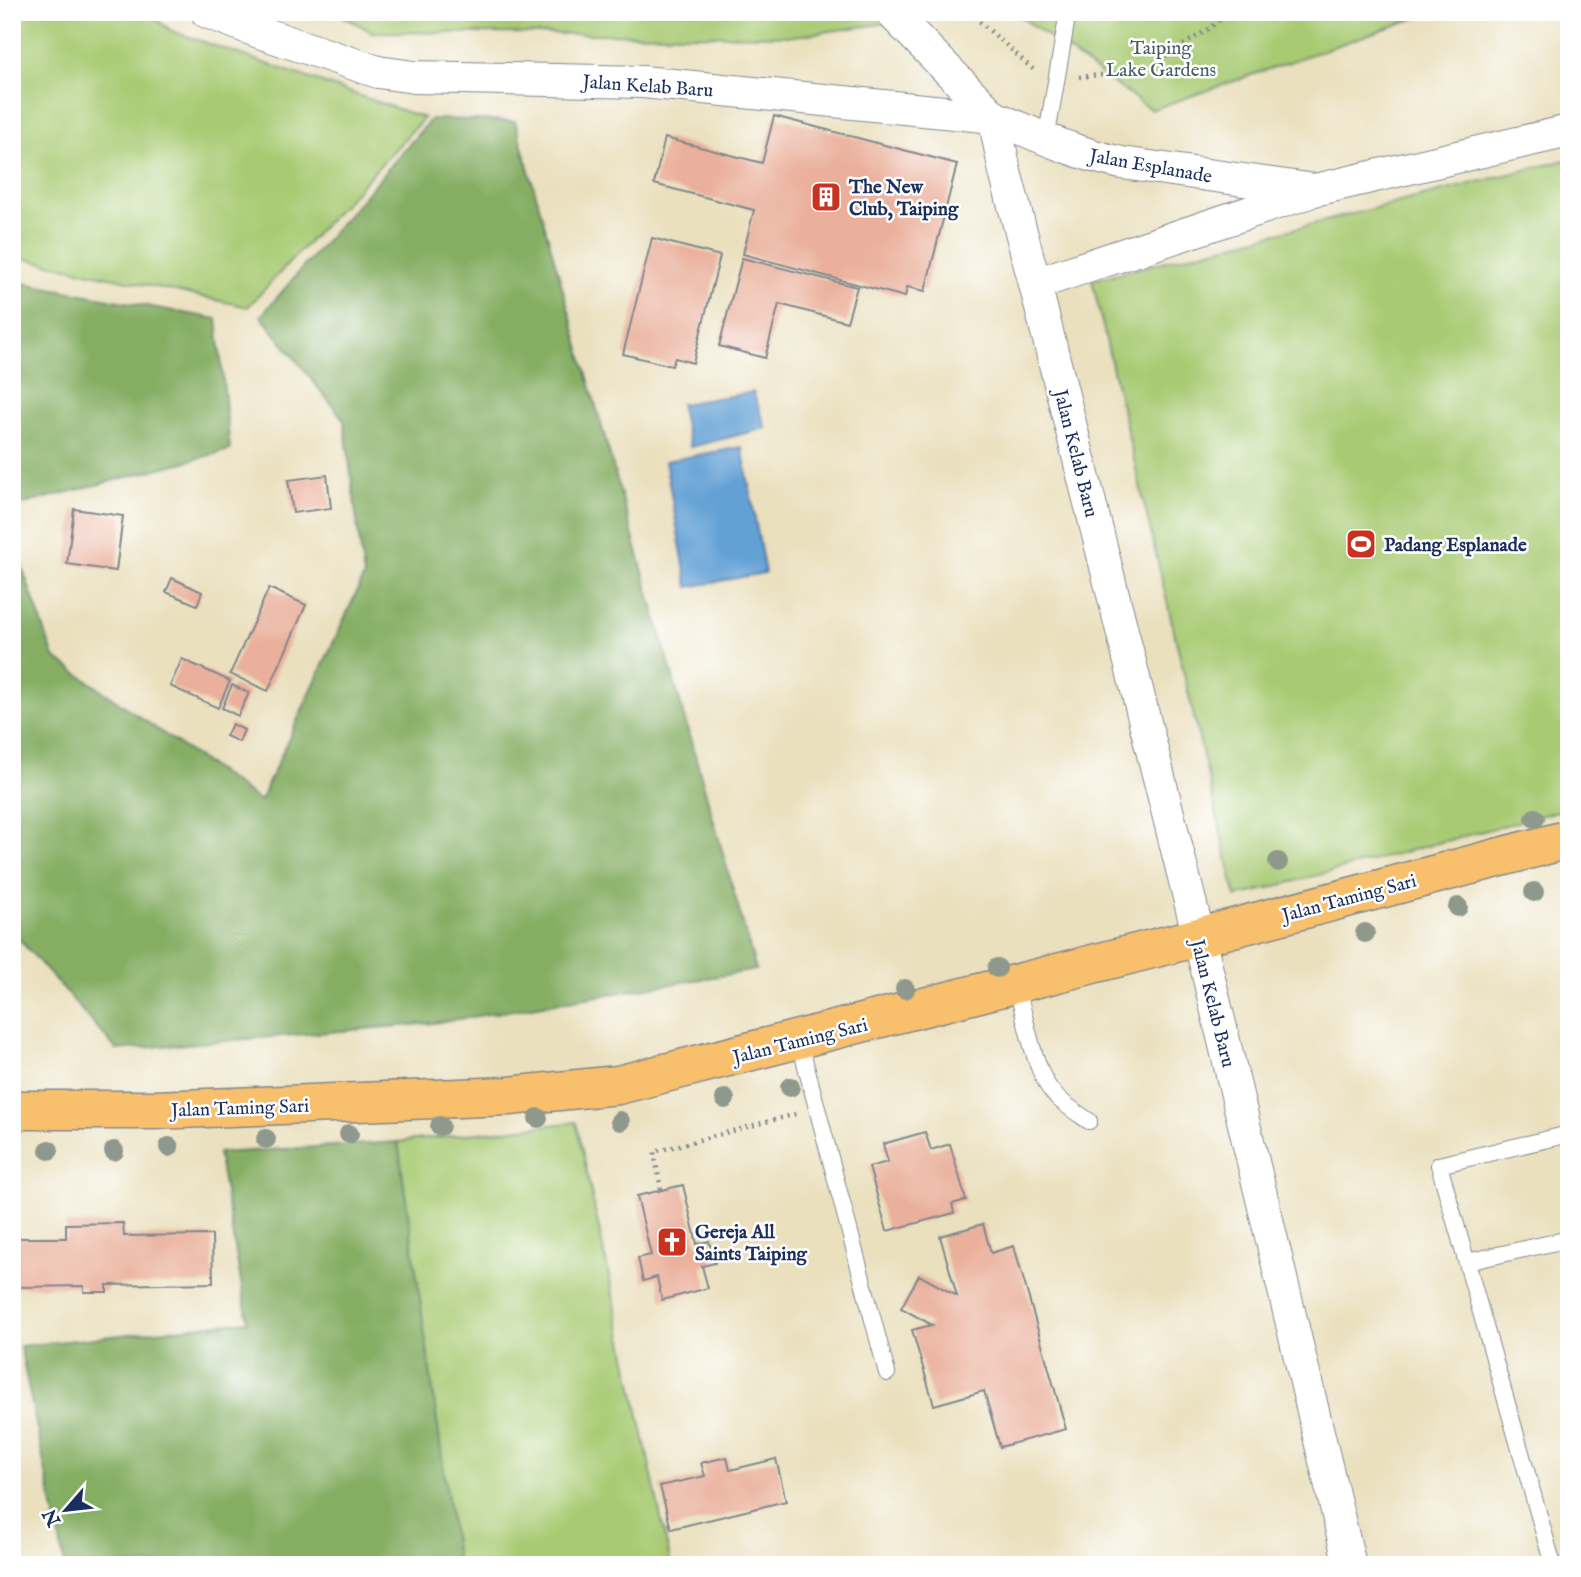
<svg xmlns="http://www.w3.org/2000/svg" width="1581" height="1577" font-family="'IM FELL English',serif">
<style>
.green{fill:#a7ca72;stroke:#617c68;stroke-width:2}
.forest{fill:#85ae64;stroke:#506e61;stroke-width:2}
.water{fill:#64a1d5;stroke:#40689a;stroke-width:2}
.building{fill:#eab09b}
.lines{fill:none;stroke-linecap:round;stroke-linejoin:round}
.service-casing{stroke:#82888e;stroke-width:18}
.minor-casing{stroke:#82888e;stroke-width:34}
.primary-casing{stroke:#82888e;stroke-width:41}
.path{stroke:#82888e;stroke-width:4.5;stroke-dasharray:2 5;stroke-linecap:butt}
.service{stroke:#fff;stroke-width:16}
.minor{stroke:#fff;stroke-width:32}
.primary{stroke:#f8bf6c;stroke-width:38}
.tree{fill:#8f988c}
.labels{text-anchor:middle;stroke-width:5;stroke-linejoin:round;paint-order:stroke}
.park-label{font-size:19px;fill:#455e64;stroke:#fff}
.street-label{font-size:19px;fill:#1b2f5e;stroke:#fff}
.poi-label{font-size:19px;font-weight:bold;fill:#1b2f5e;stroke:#fff;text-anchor:start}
</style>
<rect width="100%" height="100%" fill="#fff"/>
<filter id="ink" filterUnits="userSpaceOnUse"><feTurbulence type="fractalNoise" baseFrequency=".0143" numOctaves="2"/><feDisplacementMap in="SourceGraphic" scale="14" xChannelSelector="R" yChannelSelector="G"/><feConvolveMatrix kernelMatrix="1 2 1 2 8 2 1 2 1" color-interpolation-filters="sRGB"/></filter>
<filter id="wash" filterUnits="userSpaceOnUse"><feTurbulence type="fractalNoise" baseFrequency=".00686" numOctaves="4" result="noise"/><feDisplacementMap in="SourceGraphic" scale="28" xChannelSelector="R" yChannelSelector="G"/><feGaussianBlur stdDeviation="1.57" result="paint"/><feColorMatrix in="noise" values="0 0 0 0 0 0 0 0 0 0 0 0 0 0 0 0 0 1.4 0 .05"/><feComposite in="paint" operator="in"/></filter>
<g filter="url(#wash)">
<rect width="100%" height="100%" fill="#eae0be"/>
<g class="green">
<polygon points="12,12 146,12 172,31 424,118 248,307 12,256"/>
<polygon points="335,12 968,12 794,36 372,32"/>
<polygon points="1014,12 1433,12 1151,110"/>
<polygon points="1569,159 1569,808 1236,897 1092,280"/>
<polygon points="576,1122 671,1565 457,1565 398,1142"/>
</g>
<g class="forest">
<polygon points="431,119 515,121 756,970 434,1023 117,1050 12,931 12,539 54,657 260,801 364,576 344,420 261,316"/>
<polygon points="12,281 217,319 230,450 12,507"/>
<polygon points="398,1142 457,1565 65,1565 20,1346 248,1321 218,1153"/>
</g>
<g class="water">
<polygon points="753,392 766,428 690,447 680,404"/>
<polygon points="742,447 765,573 688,587 665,461"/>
</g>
<g id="blocks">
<g class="building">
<polygon points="774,116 957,164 925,291 907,287 905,297 743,254 754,210 654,184 665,138 762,163"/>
<polygon points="652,238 720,256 693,363 675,358 672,366 623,354"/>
<polygon points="742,258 857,287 847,322 779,304 765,358 719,346"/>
<polygon points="327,475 331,508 293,513 288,480"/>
<polygon points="74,509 123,516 116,571 67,564"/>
<polygon points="172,578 202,592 197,605 166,592"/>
<polygon points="269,588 306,605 268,691 230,674"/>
<polygon points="182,659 230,681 218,708 170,686"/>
<polygon points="232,685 249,693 238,716 222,708"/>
<polygon points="232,724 244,730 239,742 226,736"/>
<polygon points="925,1132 931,1150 950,1144 966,1200 952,1204 954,1213 887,1231 869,1167 888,1162 883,1144"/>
<polygon points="683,1185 697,1244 709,1241 715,1263 702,1266 708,1288 662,1300 657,1277 643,1281 638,1258 651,1255 637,1196"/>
<polygon points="123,1223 124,1236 212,1235 213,1283 107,1285 107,1292 84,1292 84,1286 16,1287 15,1238 66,1238 66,1224"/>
<polygon points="983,1224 991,1253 1014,1246 1066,1429 1000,1447 984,1391 934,1405 912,1330 932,1325 901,1308 919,1275 957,1296 940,1236"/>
<polygon points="727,1457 730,1470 776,1459 786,1501 671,1529 660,1486 705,1476 701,1463"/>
</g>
</g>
</g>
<g filter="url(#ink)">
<use href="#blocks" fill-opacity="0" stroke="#82888e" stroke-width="2"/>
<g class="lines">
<g class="service-casing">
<g id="service">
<polyline points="1046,140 1068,12"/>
<path d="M 1016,984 C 1024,1012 1035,1075 1054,1094 C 1064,1105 1077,1113 1089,1121"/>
<polyline points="799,1040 887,1373"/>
<polyline points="1467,1262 1569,1239"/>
<polyline points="1553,1565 1439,1165 1569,1134"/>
</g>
</g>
<g class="minor-casing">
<g id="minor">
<path d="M 207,12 L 259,32 L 378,72 L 414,77 L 643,82 L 994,117 C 1036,135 1077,154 1122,163 L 1315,190 L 1569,131"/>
<polyline points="891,12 994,117"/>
<polyline points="994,117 1005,172 1035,284 1199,937 1350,1565"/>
<polyline points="1035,284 1307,193"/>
</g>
</g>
<g class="primary-casing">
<polyline id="primary" points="12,1110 155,1110 509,1096 618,1085 1199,937 1569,839"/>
</g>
<g class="path">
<polyline points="969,12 1036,72"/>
<polyline points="1079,77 1142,71 1207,30 1230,12"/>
<polyline points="661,1189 654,1152 796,1114"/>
</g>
<use href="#service" class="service"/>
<use href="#minor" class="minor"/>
<use href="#primary" class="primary"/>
</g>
<g class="tree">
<circle cx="1535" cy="818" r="10"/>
<circle cx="1278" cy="862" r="10"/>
<circle cx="1534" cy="892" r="10"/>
<circle cx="1458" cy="907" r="10"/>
<circle cx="1365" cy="933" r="10"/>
<circle cx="997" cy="968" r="10"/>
<circle cx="905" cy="989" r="10"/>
<circle cx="790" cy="1087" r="10"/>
<circle cx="725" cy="1099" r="10"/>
<circle cx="538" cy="1118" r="10"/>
<circle cx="620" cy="1121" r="10"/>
<circle cx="440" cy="1126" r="10"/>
<circle cx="349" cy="1134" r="10"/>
<circle cx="266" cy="1139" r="10"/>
<circle cx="169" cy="1147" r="10"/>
<circle cx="49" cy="1150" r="10"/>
<circle cx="114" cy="1151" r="10"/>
</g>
</g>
<defs>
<g id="building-square" transform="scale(1.575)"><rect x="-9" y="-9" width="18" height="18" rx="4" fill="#c8321e" stroke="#fff"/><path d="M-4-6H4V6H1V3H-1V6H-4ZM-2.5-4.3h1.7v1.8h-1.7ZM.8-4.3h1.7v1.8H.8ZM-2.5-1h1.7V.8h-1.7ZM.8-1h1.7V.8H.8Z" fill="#fff"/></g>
<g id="stadium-square" transform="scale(1.575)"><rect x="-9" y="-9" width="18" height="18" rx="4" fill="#c8321e" stroke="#fff"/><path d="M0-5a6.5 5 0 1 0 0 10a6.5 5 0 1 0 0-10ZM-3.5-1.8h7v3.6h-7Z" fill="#fff"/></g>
<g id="church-square" transform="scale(1.575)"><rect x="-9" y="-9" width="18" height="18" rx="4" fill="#c8321e" stroke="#fff"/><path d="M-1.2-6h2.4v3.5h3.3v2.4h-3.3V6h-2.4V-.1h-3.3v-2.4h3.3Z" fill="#fff"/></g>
</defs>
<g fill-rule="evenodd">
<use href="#building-square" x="826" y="197"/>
<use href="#stadium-square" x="1361" y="544"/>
<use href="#church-square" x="672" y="1242"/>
</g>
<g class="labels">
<g class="park-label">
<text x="1161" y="54">Taiping<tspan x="1161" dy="22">Lake Gardens</tspan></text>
</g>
<g class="street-label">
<text transform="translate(648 85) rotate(4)" y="7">Jalan Kelab Baru</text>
<text transform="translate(1151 165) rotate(10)" y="7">Jalan Esplanade</text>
<text transform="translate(1077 453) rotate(76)" y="7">Jalan Kelab Baru</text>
<text transform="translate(1349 897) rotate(-15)" y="7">Jalan Taming Sari</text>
<text transform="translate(1214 1003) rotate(76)" y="7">Jalan Kelab Baru</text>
<text transform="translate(800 1040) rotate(-14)" y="7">Jalan Taming Sari</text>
<text transform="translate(240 1107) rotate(-2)" y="7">Jalan Taming Sari</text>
</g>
<g class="poi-label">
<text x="849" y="193">The New<tspan x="849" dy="22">Club, Taiping</tspan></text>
<text x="1384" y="551">Padang Esplanade</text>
<text x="695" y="1238">Gereja All<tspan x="695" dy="22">Saints Taiping</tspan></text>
</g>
</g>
<rect width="1581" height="1577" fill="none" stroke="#fff" stroke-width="42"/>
<g transform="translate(66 1510) rotate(242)" stroke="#ffffff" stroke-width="5" paint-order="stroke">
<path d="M0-5L12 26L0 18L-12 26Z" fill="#1b2f5e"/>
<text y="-10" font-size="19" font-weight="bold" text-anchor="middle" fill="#1b2f5e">N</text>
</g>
</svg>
